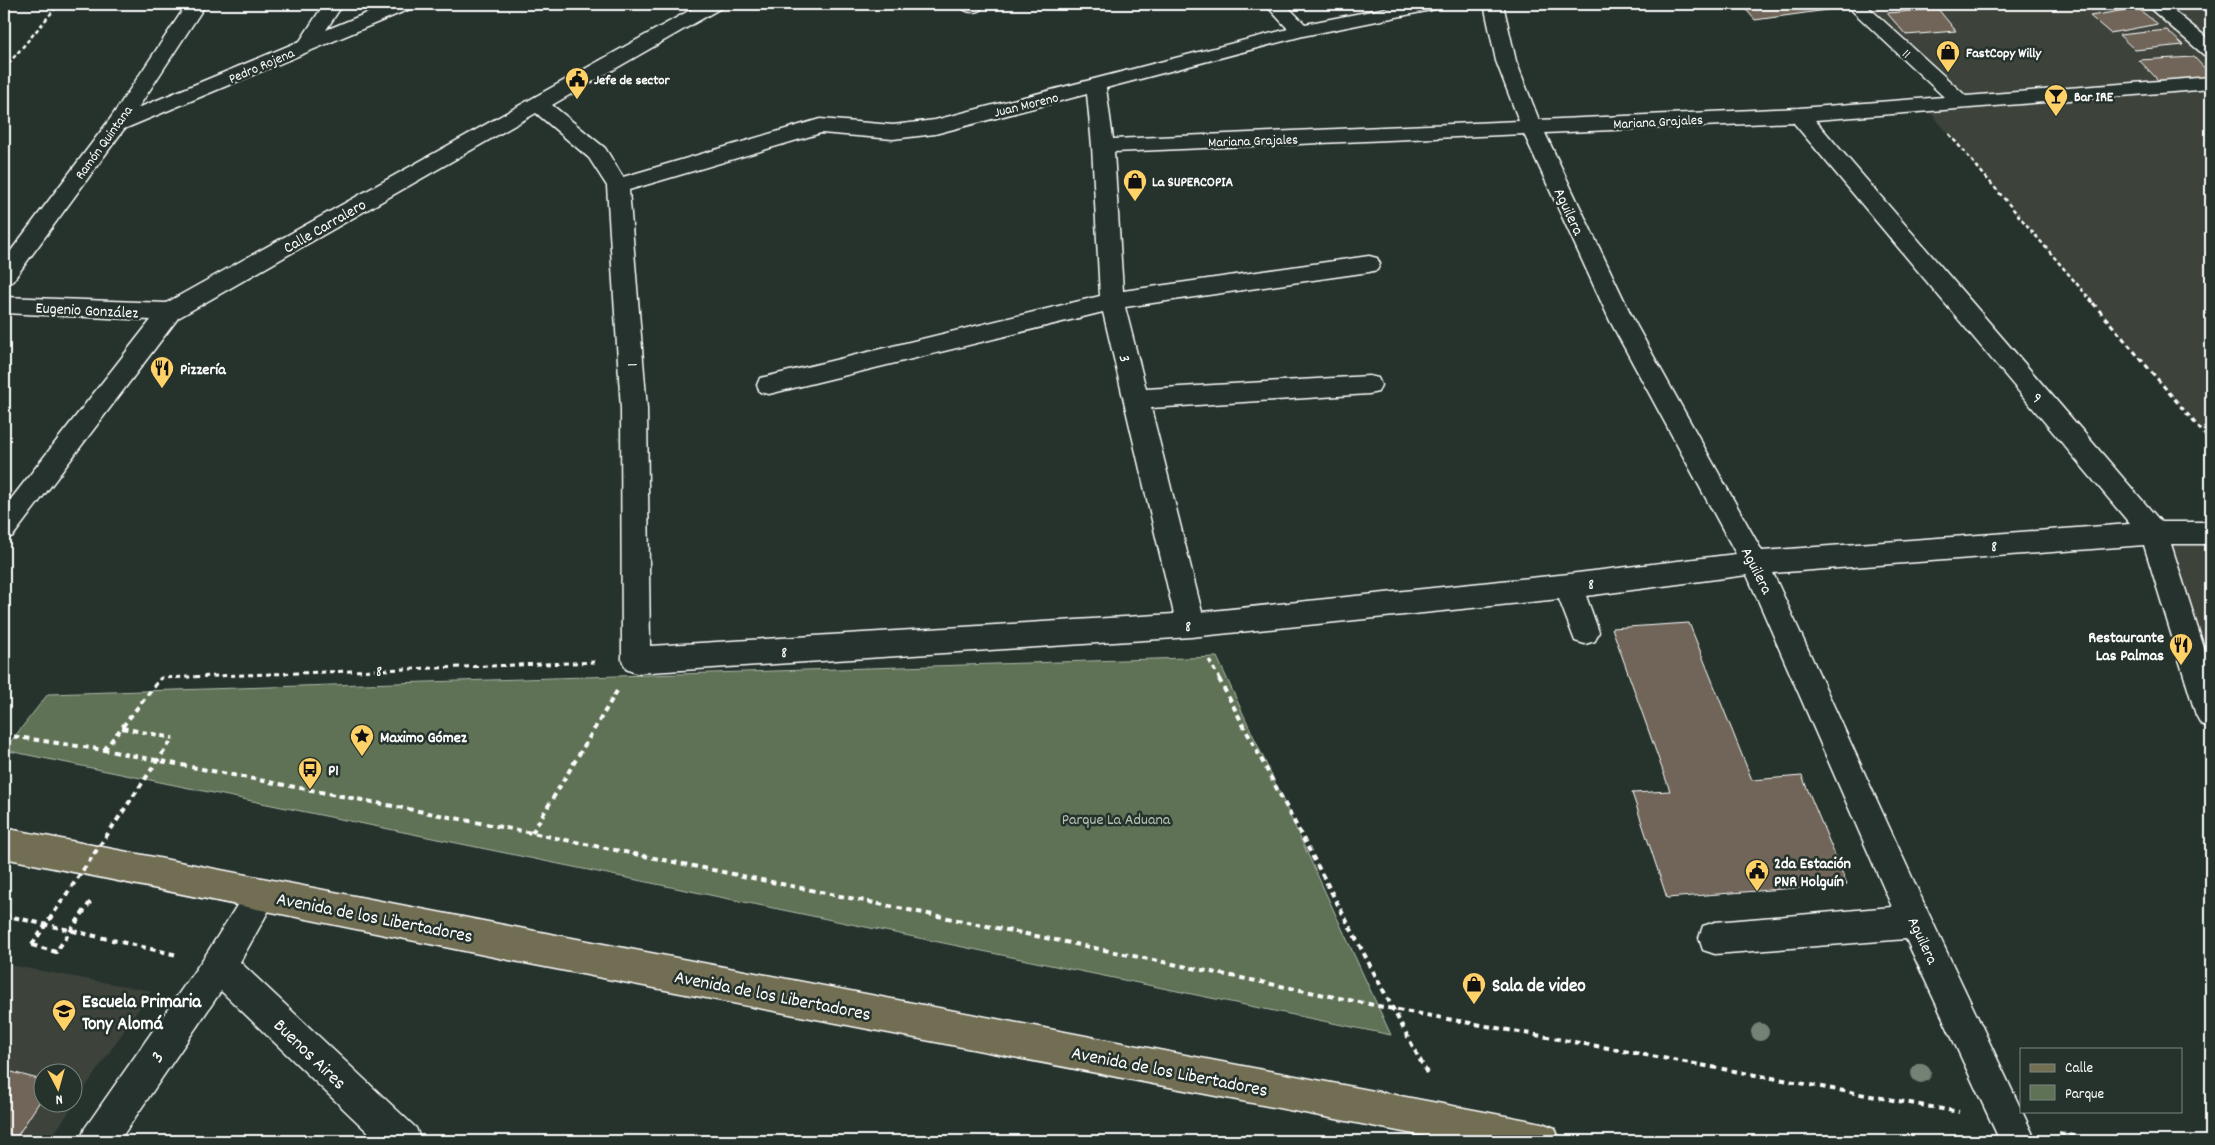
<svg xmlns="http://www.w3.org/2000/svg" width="2215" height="1145" font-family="Dekko,sans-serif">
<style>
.built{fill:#3c423a;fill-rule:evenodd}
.green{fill:#5f7255;stroke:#afb8aa}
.building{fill:#6f6558;stroke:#fff}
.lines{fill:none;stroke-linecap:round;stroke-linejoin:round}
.minor-casing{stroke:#fff;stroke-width:3}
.major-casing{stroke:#fff;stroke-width:3}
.path-far2{stroke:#fff;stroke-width:2.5;stroke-dasharray:4 3;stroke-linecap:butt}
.path-far1{stroke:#fff;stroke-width:3;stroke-dasharray:5 4;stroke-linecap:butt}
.path{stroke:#fff;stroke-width:4;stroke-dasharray:5.5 4.5;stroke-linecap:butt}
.minor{fill:#26332d;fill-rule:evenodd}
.major{fill:#726e52;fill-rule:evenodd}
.path-bridge{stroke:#fff;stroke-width:4;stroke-dasharray:5.5 4.5;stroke-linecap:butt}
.tree{fill:#768176}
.labels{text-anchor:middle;stroke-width:5;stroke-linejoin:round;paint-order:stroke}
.far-poi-label{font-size:14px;font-weight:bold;fill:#fff;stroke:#26332d;text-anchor:start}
.far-street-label{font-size:14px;fill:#fff;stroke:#26332d}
.street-label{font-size:16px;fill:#fff;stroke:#26332d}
.poi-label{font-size:16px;font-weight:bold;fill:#fff;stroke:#26332d;text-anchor:start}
.park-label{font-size:16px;fill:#b7c0b2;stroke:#26332d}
.near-street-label{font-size:19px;fill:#fff;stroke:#26332d}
.near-poi-label{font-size:19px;font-weight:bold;fill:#fff;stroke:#26332d;text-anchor:start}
</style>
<rect width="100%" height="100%" fill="#26332d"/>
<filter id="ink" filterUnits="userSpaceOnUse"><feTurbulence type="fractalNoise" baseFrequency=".02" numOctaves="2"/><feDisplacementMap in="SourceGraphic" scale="10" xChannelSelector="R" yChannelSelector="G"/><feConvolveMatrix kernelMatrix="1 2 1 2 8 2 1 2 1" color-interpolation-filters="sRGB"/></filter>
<g filter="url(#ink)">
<g class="built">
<polygon points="1854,4 2211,4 2211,442 1924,105 1961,102"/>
<polygon points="2154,533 2211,533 2211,670"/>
<path d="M 4,964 L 151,991 L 49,1141 L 4,1141 ZM 42,1072 L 72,1072 L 72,1102 L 42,1102 Z"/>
</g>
<polygon class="green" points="1217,657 1391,1035 4,750 48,694"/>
<g class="building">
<polygon points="1741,4 1836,4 1841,8 1755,20"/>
<polygon points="2101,4 2131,4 2133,6 2107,9"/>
<polygon points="2137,8 2158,24 2110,33 2090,16"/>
<polygon points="1938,9 1956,31 1906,35 1887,13"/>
<polygon points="2167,30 2183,45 2135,50 2119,35"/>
<polygon points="2194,57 2211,75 2211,80 2161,83 2139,60"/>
<polygon points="1689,623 1752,780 1802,776 1847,884 1667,898 1632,793 1670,791 1612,628"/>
<polygon points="4,1070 42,1080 42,1098 14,1141 4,1141"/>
</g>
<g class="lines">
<g class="minor-casing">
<g id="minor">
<polygon points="187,4 206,4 138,108 300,41 324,4 343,4 326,30 389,4 415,4 412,8 124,129 12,282 4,284 4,260 110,119"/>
<path d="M 701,4 L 724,4 L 721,8 L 552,105 L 605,148 L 623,177 L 820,119 L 893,125 L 935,120 L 1288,29 L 1265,4 L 1285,4 L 1305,24 L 1407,4 L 1444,4 L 1441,8 L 1303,36 L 1106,88 L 1113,139 L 1519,121 L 1496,61 L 1484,4 L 1503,4 L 1516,61 L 1539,120 L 1799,108 L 1944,97 L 1845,4 L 1865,4 L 1966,96 L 2211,77 L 2211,89 L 1815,120 L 2161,522 L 2211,522 L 2211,544 L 2171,544 L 2211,670 L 2211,728 L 2201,724 L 2196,715 L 2144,545 L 1773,573 L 1927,910 L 2036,1141 L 2000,1141 L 1906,939 L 1715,954 L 1703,950 L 1699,938 L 1703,926 L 1715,922 L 1892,907 L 1747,575 L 1586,596 L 1599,632 L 1595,641 L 1585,644 L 1575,641 L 1559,599 L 1191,637 L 636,673 L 626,669 L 622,660 L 621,409 L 607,186 L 589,158 L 536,113 L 178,318 L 13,536 L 4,539 L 4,508 L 151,320 L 4,313 L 4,297 L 166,303 ZM 1087,94 L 1092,146 L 1100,296 L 769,376 L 760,378 L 757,385 L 760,392 L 769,394 L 1103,312 L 1174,614 L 650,646 L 647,409 L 629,190 L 821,133 L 893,139 L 935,134 ZM 1793,122 L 2130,524 L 1762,551 L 1634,321 L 1545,133 ZM 1524,134 L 1610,321 L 1736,554 L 1569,574 L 1202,612 L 1151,408 L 1369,394 L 1378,392 L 1381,385 L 1378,378 L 1369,376 L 1146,389 L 1125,307 L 1369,272 L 1377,270 L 1380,264 L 1377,258 L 1369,256 L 1123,291 L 1114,152 Z"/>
<path d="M 960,4 L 979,4 L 982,7 L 979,11 C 970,13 964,12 960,4 Z"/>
<polygon points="2145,4 2165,4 2211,41 2211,57 2204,55"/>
<polygon points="262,878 273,883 278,894 240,962 416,1128 421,1141 377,1141 221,991 119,1141 80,1141 85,1128 207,953 251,883"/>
</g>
</g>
<g class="major-casing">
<polygon id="major" points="4,828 509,926 1542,1123 1555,1128 1560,1141 1450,1141 509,960 4,858"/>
</g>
<g class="path-far2">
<polyline points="4,69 59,4"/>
<polyline points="1949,134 2094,304"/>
</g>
<g class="path-far1">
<polyline points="2093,303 2211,442"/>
<polyline points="1209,660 1220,680"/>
<polyline points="159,680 161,678 598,662"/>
</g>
<g class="path">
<polyline points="1219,679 1429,1077"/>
<polyline points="122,728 173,738"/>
<polyline points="4,735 104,750 532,833 1393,1009 1959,1112"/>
<polyline points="104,750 160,679"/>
<polyline points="532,833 617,691"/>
<polyline points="4,915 177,955"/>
<polyline points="32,945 56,952 91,901"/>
<polyline points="2059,1133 2096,1141"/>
</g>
<use href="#minor" class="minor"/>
<use href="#major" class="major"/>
<polyline class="path-bridge" points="32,945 173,738"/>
</g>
<g class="tree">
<circle cx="1760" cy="1032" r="9"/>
<circle cx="1921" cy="1073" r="10"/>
</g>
</g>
<defs>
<g id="shop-pin" transform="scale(1.25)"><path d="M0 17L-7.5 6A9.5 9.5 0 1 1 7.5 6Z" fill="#ffd166" stroke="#26332d"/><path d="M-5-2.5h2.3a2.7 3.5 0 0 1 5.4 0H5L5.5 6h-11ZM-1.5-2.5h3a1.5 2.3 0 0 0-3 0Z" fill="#111"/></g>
<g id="civic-pin" transform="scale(1.25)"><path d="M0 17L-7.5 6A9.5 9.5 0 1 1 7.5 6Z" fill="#ffd166" stroke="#26332d"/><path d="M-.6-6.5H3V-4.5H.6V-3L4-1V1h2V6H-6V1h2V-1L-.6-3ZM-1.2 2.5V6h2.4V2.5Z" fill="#111"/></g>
<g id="bar-pin" transform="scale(1.25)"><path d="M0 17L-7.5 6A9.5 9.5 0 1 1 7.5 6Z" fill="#ffd166" stroke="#26332d"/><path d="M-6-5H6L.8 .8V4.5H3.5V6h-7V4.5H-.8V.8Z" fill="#111"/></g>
<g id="restaurant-pin" transform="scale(1.25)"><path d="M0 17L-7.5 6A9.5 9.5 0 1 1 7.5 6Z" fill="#ffd166" stroke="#26332d"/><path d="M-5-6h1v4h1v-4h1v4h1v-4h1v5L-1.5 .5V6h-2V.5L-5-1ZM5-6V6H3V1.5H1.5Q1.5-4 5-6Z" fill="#111"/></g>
<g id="sight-pin" transform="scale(1.25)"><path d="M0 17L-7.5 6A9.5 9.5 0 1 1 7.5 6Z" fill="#ffd166" stroke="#26332d"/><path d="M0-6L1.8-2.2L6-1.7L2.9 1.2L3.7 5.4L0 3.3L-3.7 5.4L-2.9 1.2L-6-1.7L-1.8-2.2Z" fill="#111"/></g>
<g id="bus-pin" transform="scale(1.25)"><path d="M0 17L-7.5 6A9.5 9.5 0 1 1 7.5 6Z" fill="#ffd166" stroke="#26332d"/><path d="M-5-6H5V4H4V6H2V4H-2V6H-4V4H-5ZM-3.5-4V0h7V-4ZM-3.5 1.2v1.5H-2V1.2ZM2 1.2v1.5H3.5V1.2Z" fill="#111"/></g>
<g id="school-pin" transform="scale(1.25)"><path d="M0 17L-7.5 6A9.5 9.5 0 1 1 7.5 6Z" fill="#ffd166" stroke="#26332d"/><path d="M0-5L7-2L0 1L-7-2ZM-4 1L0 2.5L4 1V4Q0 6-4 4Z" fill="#111"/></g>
</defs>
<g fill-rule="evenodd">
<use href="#shop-pin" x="1948" y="52"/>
<use href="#civic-pin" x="577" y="79"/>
<use href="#bar-pin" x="2056" y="96"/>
<use href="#shop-pin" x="1135" y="181"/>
<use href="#restaurant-pin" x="162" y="368"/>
<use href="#restaurant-pin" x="2181" y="645"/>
<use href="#sight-pin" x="362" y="736"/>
<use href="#bus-pin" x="310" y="769"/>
<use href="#civic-pin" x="1757" y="871"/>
<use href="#shop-pin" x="1474" y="984"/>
<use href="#school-pin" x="64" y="1011"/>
</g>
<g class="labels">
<g class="far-poi-label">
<text x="1966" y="57">FastCopy Willy</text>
<text x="594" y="84">Jefe de sector</text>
<text x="2074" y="101">Bar IRE</text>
<text x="1152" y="186">La SUPERCOPIA</text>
</g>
<g class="far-street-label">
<text transform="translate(1907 53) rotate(42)" y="5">11</text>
<text transform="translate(261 65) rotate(-23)" y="5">Pedro Rojena</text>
<text transform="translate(1026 104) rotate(-14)" y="5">Juan Moreno</text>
<text transform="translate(1658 121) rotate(-3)" y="5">Mariana Grajales</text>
<text transform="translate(1253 140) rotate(-2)" y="5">Mariana Grajales</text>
<text transform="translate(103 142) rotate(-54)" y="5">Ramón Quintana</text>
</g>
<g class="street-label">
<text transform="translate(1570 211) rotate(65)" y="6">Aguilera</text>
<text transform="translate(324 225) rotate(-30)" y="6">Calle Carralero</text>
<text transform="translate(87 309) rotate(3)" y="6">Eugenio González</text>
<text transform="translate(1126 358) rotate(76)" y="6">3</text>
<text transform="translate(631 365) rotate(-94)" y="6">1</text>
<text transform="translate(2038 397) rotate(50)" y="6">9</text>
<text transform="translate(1994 545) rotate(-4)" y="6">8</text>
<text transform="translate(1758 570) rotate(63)" y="6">Aguilera</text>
<text transform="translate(1591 583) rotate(-7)" y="6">8</text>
<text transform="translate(1188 625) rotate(-4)" y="6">8</text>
<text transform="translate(784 651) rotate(-4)" y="6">8</text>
<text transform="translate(379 670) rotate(-2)" y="6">8</text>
<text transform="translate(1924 940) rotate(65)" y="6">Aguilera</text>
</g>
<g class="poi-label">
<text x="180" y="374">Pizzería</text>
<text x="2164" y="642" text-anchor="end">Restaurante<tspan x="2164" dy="18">Las Palmas</tspan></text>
<text x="380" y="742">Maximo Gómez</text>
<text x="328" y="775">P1</text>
<text x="1774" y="868">2da Estación<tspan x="1774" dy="18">PNR Holguín</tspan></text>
</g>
<g class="park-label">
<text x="1116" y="824">Parque La Aduana</text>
</g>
<g class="near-street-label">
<text transform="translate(375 916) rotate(11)" y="7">Avenida de los Libertadores</text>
<text transform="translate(773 994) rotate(11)" y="7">Avenida de los Libertadores</text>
<text transform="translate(311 1053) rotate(44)" y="7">Buenos Aires</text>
<text transform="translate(156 1056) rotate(-55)" y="7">3</text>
<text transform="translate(1170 1070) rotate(11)" y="7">Avenida de los Libertadores</text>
</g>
<g class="near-poi-label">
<text x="1492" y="991">Sala de video</text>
<text x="82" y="1007">Escuela Primaria<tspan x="82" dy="22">Tony Alomá</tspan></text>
</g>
</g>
<rect width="2215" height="1145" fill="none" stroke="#26332d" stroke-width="20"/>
<rect x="10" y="10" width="2195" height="1125" fill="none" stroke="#fff" stroke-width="2" filter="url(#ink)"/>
<rect x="2020" y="1048" width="162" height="65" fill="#26332d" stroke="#7d8581"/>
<rect x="2030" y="1064" width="25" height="8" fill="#726e52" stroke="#7d8581"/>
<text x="2065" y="1072" font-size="15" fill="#ffffff">Calle</text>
<rect x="2030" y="1085" width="25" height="15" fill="#5f7255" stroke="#7d8581"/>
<text x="2065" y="1098" font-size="15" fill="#ffffff">Parque</text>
<g transform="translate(58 1088) rotate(174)"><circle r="24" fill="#26332d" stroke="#7d8581"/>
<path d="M0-4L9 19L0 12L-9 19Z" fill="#ffd166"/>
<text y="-8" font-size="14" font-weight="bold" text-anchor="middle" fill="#ffffff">N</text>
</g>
</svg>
